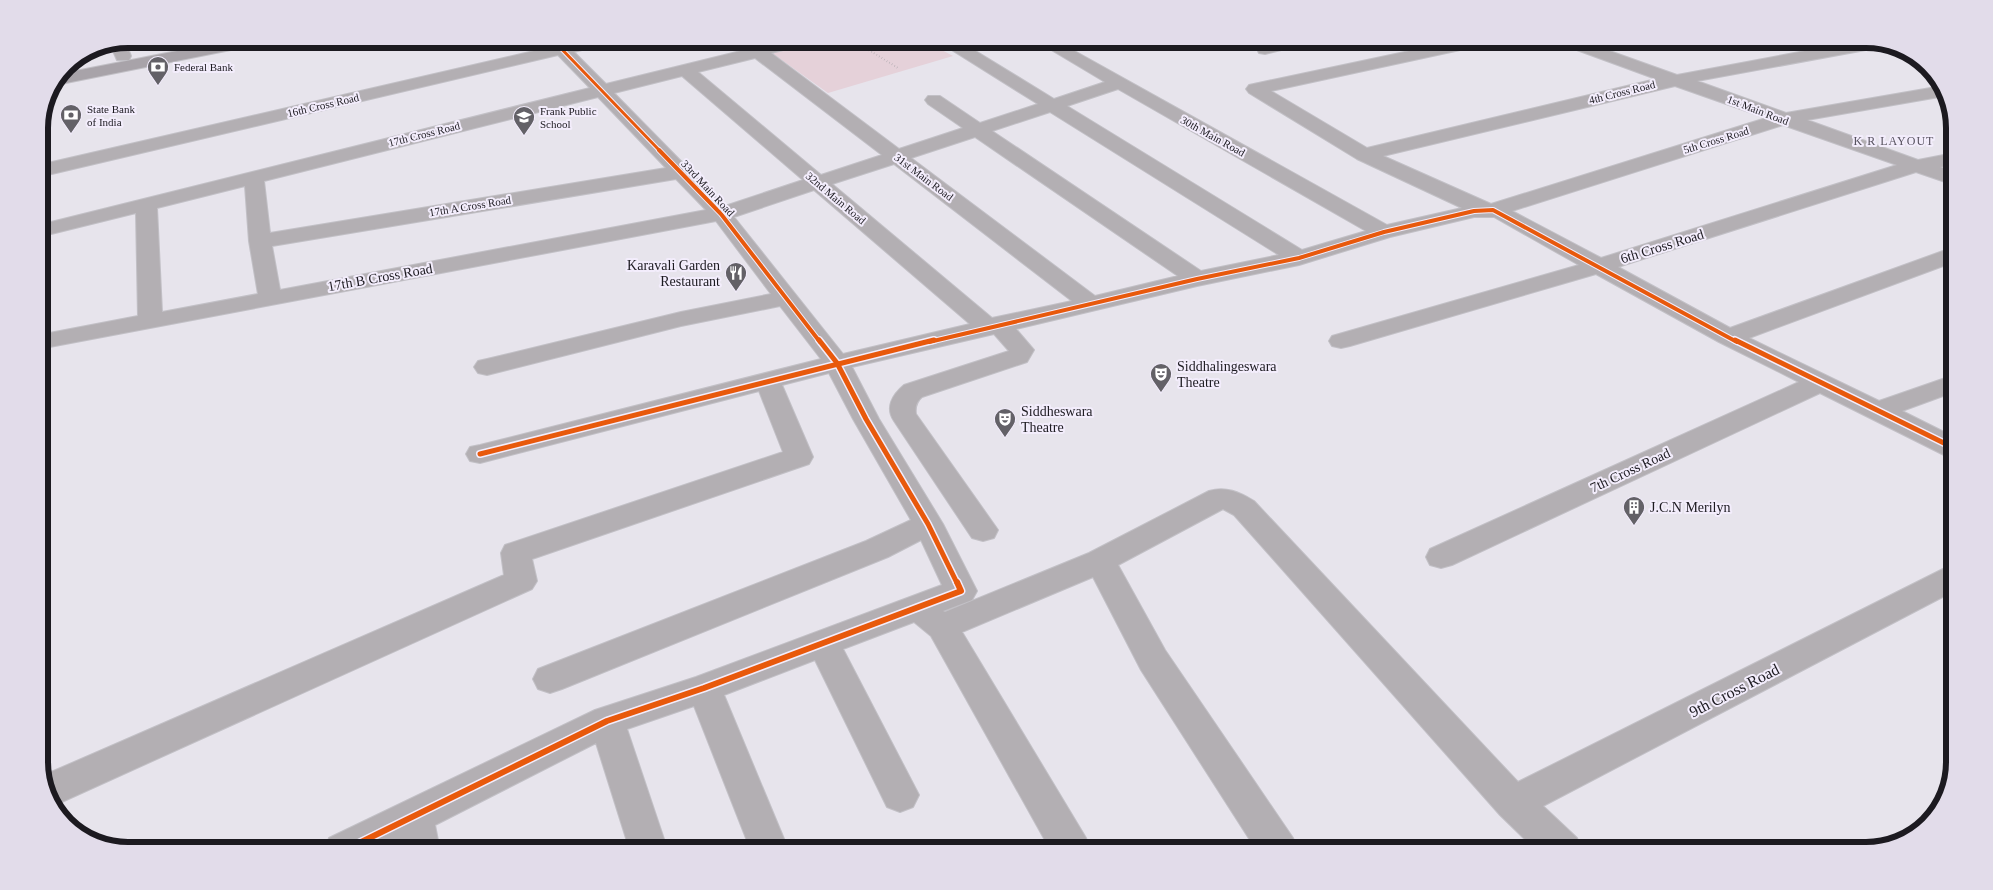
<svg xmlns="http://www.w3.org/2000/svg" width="1993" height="890" font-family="Georgia,serif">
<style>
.green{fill:#e5d1d9}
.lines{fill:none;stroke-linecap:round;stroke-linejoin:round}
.minor-casing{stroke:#c2c0c6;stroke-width:2}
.highway-casing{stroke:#c2c0c6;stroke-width:2}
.path{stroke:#a9a6ab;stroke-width:2;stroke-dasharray:0.5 2.5;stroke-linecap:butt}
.minor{fill:#b3afb3;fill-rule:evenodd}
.highway{fill:#a8a3a9;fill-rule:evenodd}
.cycleway-far3-casing{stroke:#f3edfc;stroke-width:5}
.cycleway-far2-casing{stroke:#f3edfc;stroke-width:6}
.cycleway-far1-casing{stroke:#f3edfc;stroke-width:8}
.cycleway-casing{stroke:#f3edfc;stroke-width:9}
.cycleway-far3{stroke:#e8590c;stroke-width:3}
.cycleway-far2{stroke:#e8590c;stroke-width:4}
.cycleway-far1{stroke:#e8590c;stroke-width:5}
.cycleway{stroke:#e8590c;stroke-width:6}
.labels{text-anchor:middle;stroke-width:4;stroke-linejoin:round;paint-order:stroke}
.far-poi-label{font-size:11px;fill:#1c1a20;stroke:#f3edfc;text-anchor:start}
.far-street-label{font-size:11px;fill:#1c1a20;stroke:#f3edfc}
.far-neighbourhood-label{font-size:12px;letter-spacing:1px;fill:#57525f;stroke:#f3edfc}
.street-label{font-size:14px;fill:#1c1a20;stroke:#f3edfc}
.poi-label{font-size:14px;fill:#1c1a20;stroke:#f3edfc;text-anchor:start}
.near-street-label{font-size:16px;fill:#1c1a20;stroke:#f3edfc}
.rim{fill:none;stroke:#1c1a20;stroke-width:6}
</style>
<rect width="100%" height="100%" fill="#e7e4ec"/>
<polygon class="green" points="829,39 921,39 953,56 828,93 772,53"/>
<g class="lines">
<g class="minor-casing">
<g id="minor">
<polygon points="124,39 131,56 129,60 117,60 109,42"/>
<path d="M 544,39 L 561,39 L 566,44 L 587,39 L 615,39 L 613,42 L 574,52 L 606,84 L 790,39 L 817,39 L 815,42 L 771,53 L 899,149 L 963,128 L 928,104 L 925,100 L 928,96 L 940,96 L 980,123 L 1038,104 L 939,42 L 937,39 L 956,39 L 1054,99 L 1105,82 L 1033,39 L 1053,39 L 1387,225 L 1462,208 L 1357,159 L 1249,93 L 1246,89 L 1249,85 L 1466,39 L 1496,39 L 1494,42 L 1488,44 L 1271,91 L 1367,148 L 1656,79 L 1555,42 L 1553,39 L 1576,39 L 1677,75 L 1869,39 L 1889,43 L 1882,47 L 1697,81 L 1786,113 L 1942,86 L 1945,96 L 1807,120 L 1918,160 L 1954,153 L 1954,165 L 1940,167 L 1954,172 L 1954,185 L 1916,172 L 1618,267 L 1730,328 L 1954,247 L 1954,262 L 1749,338 L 1879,401 L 1954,375 L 1954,392 L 1902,411 L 1954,437 L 1954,457 L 1944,455 L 1820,393 L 1452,565 L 1441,568 L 1430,565 L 1426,557 L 1430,549 L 1799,382 L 1719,342 L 1596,274 L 1350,346 L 1341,348 L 1332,346 L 1329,341 L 1332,336 L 1579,265 L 1494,217 L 1474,217 L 1390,237 L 1299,265 L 1197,286 L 1016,329 L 1034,350 L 1027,362 L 922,397 C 916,402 915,407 916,414 L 998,530 L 994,538 L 983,541 L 972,538 L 894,421 C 885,408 892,395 904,385 L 1009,351 L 994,334 L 852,367 L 879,419 L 943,524 L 977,591 L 972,600 L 943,611 L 945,612 L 1089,553 L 1209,491 C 1226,486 1239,492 1254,501 L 1518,782 L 1943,569 L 1954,565 L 1954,591 L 1543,806 L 1577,838 L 1582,851 L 1537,851 L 1500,815 L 1234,515 L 1223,509 L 1118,565 L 1165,650 L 1293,838 L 1298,851 L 1257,851 L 1141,670 L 1093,577 L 962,632 L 1086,838 L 1091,851 L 1051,851 L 931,636 L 914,622 L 843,649 L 919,795 L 913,807 L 900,812 L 887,807 L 815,660 L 724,695 L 789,851 L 751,851 L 694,706 L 627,729 L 668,851 L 630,851 L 596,743 L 435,825 L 440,851 L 402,851 L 400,842 L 382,851 L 324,851 L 329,838 L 595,710 L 696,677 L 942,585 L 921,540 L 888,557 L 562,689 L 550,693 L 538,689 L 533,679 L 538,669 L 866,541 L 911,520 L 853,419 L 829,373 L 782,385 L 813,457 L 809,464 L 532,559 L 537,581 L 532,589 L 53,806 L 42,776 L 504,575 L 501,553 L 505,545 L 783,452 L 759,391 L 480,463 L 470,461 L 466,454 L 470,447 L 480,445 L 821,359 L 780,306 L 681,326 L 487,375 L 478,373 L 474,367 L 478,361 L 487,359 L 681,312 L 771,294 L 716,221 L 39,349 L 39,335 L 138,316 L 136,213 L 39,237 L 39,225 L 590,88 L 558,55 L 39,177 L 39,165 L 551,47 ZM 755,58 L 882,155 L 821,175 L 698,72 ZM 682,76 L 803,180 L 725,206 L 614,93 ZM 1675,86 L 1766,118 L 1491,204 L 1383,156 ZM 1118,89 L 1366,231 L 1302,250 L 1067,106 ZM 598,97 L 666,168 L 270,233 L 264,181 ZM 1050,112 L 1279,255 L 1201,271 L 992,131 ZM 1783,125 L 1897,165 L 1601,258 L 1512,211 ZM 975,137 L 1178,276 L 1095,296 L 911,158 ZM 894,164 L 1072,301 L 992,318 L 832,184 ZM 676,179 L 706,210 L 280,290 L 272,246 ZM 245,186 L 249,241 L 258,294 L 162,312 L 157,208 ZM 814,190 L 970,324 L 843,354 L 734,217 Z"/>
<path d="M 1162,39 L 1199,39 C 1194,47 1167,47 1162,39 Z"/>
<polygon points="1288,39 1306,39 1302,45 1265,54 1259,53 1257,49 1259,45"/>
</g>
</g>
<g class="highway-casing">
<polygon id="highway" points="238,39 269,39 261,44 56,85 60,74"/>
</g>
<polyline class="path" points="851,39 898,68"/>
<use href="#minor" class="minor"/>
<use href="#highway" class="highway"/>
<g class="cycleway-far3-casing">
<polyline id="cycleway-far3" points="552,39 660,151"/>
</g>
<g class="cycleway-far2-casing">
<g id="cycleway-far2">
<polyline points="659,150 721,214 820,342"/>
<polyline points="929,342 1197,279 1299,258 1384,232 1474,211 1493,210 1737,342"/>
</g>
</g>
<g class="cycleway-far1-casing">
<g id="cycleway-far1">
<polyline points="819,340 837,363 866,419 928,524 957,583"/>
<polyline points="1735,340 1954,448"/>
<polyline points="480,454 934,340"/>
</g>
</g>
<g class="cycleway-casing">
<polyline id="cycleway" points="343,851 607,721 704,688 961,591 957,582"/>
</g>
<use href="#cycleway-far3" class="cycleway-far3"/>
<use href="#cycleway-far2" class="cycleway-far2"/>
<use href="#cycleway-far1" class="cycleway-far1"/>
<use href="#cycleway" class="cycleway"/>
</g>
<defs>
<g id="bank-pin" transform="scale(1.125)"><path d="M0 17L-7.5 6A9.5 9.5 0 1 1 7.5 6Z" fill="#636167" stroke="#f3edfc"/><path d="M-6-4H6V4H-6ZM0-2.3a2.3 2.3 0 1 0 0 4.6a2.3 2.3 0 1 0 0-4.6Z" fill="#fff"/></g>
<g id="school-pin" transform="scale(1.125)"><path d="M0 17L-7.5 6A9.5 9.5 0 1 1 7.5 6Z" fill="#636167" stroke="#f3edfc"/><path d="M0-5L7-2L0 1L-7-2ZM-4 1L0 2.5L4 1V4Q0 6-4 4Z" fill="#fff"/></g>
<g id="restaurant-pin" transform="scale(1.125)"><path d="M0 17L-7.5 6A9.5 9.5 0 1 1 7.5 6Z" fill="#636167" stroke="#f3edfc"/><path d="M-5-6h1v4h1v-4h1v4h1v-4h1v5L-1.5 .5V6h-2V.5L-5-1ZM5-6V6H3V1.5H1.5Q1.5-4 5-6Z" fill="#fff"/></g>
<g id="theatre-pin" transform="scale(1.125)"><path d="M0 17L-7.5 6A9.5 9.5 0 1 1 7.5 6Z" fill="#636167" stroke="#f3edfc"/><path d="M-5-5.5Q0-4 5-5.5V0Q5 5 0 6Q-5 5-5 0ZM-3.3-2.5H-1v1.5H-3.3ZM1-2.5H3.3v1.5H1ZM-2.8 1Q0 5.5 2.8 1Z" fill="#fff"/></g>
<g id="building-pin" transform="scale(1.125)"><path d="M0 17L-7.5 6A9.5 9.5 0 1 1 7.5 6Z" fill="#636167" stroke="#f3edfc"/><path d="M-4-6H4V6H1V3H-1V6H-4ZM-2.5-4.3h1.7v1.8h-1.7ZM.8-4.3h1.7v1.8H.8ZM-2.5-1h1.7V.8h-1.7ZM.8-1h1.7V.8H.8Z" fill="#fff"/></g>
</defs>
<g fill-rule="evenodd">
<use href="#bank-pin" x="158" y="67"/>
<use href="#bank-pin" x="71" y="115"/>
<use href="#school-pin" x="524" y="117"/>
<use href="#restaurant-pin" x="736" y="273"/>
<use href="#theatre-pin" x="1161" y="374"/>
<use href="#theatre-pin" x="1005" y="419"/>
<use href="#building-pin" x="1634" y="507"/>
</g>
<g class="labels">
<g class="far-poi-label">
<text x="174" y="71">Federal Bank</text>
<text x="87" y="113">State Bank<tspan x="87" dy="13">of India</tspan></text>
<text x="540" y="115">Frank Public<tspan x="540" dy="13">School</tspan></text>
</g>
<g class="far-street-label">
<text transform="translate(1622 92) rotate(-14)" y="4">4th Cross Road</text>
<text transform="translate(323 105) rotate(-13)" y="4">16th Cross Road</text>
<text transform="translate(1758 110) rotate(21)" y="4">1st Main Road</text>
<text transform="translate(424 134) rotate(-14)" y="4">17th Cross Road</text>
<text transform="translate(1213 136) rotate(29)" y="4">30th Main Road</text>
<text transform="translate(1716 140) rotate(-17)" y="4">5th Cross Road</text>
<text transform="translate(924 177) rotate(37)" y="4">31st Main Road</text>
<text transform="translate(708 188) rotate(47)" y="4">33rd Main Road</text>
<text transform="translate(836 198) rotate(40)" y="4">32nd Main Road</text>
<text transform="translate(470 206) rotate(-9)" y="4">17th A Cross Road</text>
</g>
<g class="far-neighbourhood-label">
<text x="1894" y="145">K R LAYOUT</text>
</g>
<g class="street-label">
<text transform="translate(1662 246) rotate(-17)" y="5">6th Cross Road</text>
<text transform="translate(380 277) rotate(-10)" y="5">17th B Cross Road</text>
<text transform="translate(1630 470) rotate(-25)" y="5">7th Cross Road</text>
</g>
<g class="poi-label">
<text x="720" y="270" text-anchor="end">Karavali Garden<tspan x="720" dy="16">Restaurant</tspan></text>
<text x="1177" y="371">Siddhalingeswara<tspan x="1177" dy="16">Theatre</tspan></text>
<text x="1021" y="416">Siddheswara<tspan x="1021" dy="16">Theatre</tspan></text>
<text x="1650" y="512">J.C.N Merilyn</text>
</g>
<g class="near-street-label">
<text transform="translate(1734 690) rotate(-27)" y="6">9th Cross Road</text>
</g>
</g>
<path d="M0 0H1993V890H0ZM128 48H1866A80 80 0 0 1 1946 128V762A80 80 0 0 1 1866 842H128A80 80 0 0 1 48 762V128A80 80 0 0 1 128 48Z" fill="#e2dcea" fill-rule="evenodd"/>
<path class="rim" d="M128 48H1866A80 80 0 0 1 1946 128V762A80 80 0 0 1 1866 842H128A80 80 0 0 1 48 762V128A80 80 0 0 1 128 48Z"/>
</svg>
